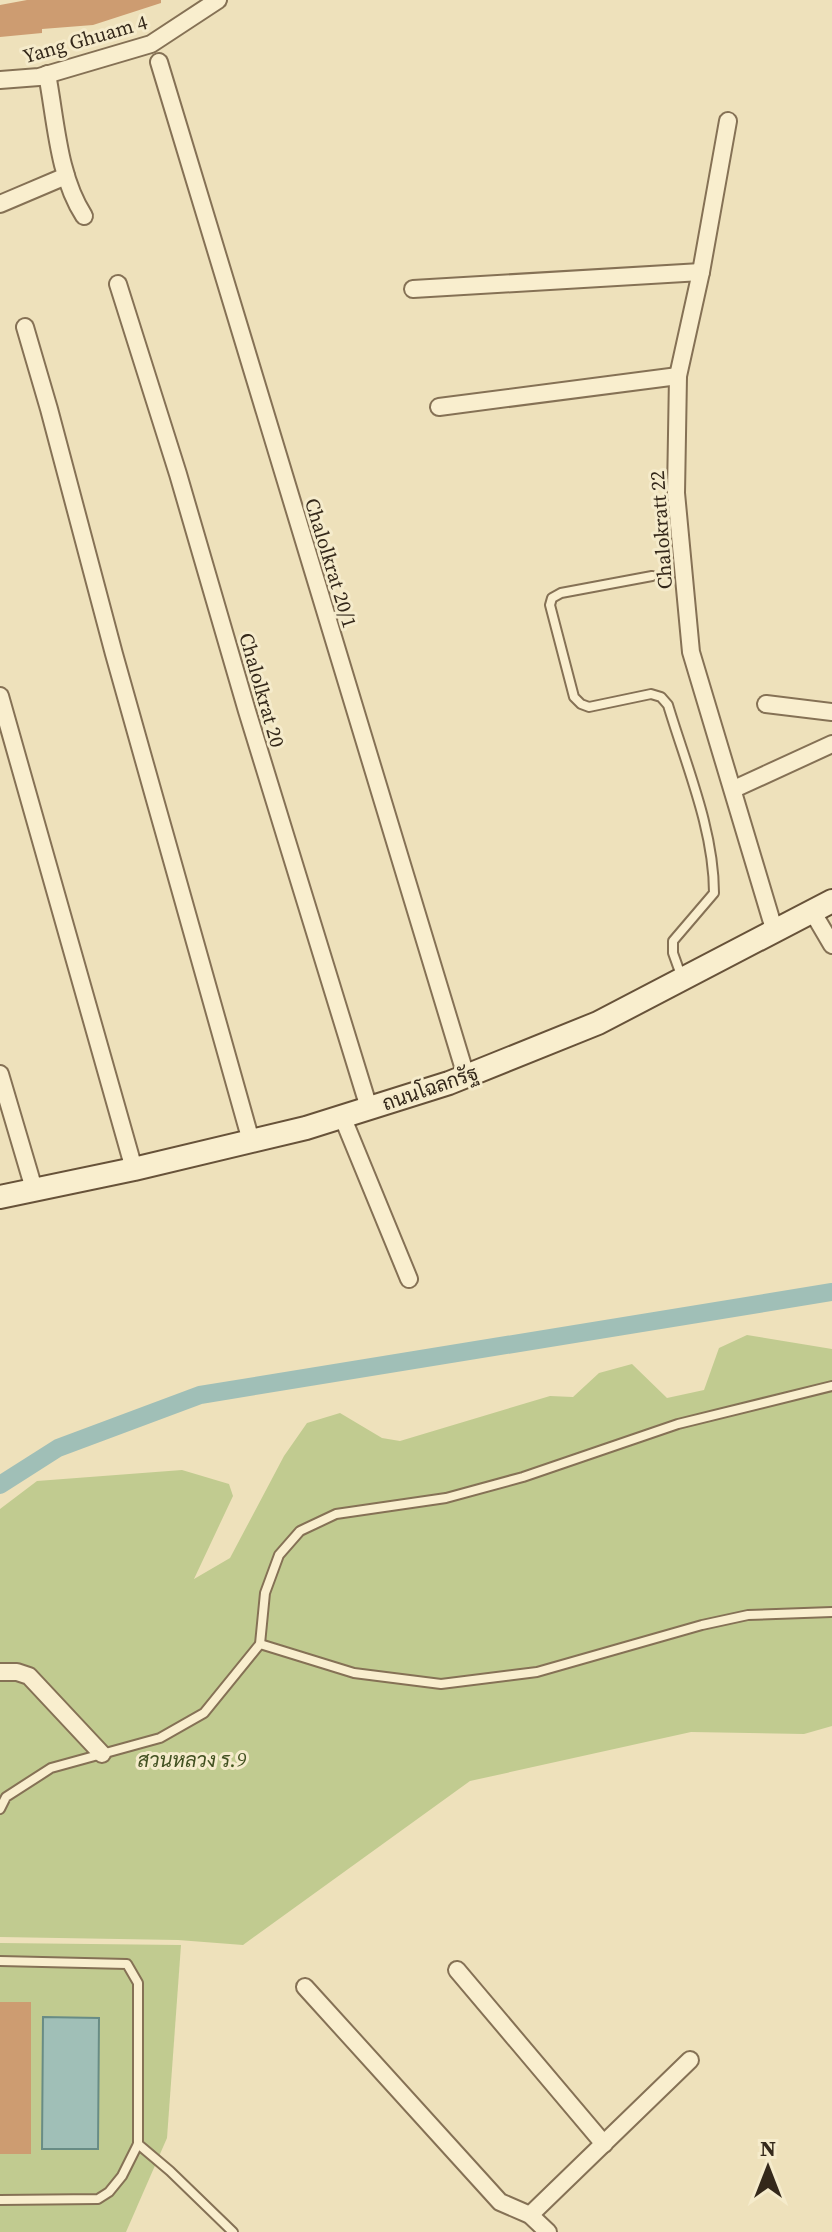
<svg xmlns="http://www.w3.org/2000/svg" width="832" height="2232" font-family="'Source Serif 4',Sarabun,serif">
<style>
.green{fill:#c1cb90}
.water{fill:#a0bfb7;stroke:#688c85;stroke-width:2}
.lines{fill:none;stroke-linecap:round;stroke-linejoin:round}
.canal{stroke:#a0bfb7;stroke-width:18}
.building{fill:#cd9c71}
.lane-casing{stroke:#857155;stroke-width:12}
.street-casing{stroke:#857155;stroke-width:20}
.secondary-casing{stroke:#675239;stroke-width:26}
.lane{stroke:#f9eece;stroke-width:8}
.street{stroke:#f9eece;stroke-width:16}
.secondary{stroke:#f9eece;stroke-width:22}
.labels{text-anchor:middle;stroke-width:6;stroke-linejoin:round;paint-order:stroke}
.street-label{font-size:20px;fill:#34281a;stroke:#f5ebcb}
.park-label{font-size:20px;font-style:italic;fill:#425121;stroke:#f5ebcb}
</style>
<rect width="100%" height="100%" fill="#eee1bb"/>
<g class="green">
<polygon points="747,1335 832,1349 832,1726 804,1734 691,1732 470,1781 243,1945 178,1940 0,1937 0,1509 37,1481 182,1470 229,1484 233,1496 194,1579 230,1558 284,1456 307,1423 340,1413 382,1438 400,1441 550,1396 573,1397 599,1373 632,1364 667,1398 704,1390 719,1348"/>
<polygon points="0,1943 181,1945 167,2138 126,2232 0,2232"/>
</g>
<polygon class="water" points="43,2017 99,2018 98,2149 42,2149"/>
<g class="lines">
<polyline class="canal" points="0,1485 58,1448 200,1395 832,1292"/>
</g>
<g class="building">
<polygon points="27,0 161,0 161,3 93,25 42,29 42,33 0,37 0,5"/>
<rect x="0" y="2002" width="31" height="152"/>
</g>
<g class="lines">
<g class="lane-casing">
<g id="lane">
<path d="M 652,576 L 561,593 L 552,598 L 550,605 L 574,697 L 581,704 L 589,707 L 651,694 L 661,697 L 668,705 C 686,765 714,830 714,893 L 673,941 L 673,953 L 682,978"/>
<polyline points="260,1644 354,1673 441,1684 537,1672 702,1625 748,1615 832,1612"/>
<polyline points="0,1809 6,1797 51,1768 160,1738 204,1713 260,1644 265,1593 279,1555 300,1531 336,1514 446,1498 523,1477 678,1424 832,1386"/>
<polyline points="0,1961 127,1964 138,1983 138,2144 122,2176 109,2192 98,2199 0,2200"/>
<polyline points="138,2144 170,2171 233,2232"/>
</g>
</g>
<g class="street-casing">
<g id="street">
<polyline points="159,62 466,1076"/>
<path d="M 47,74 C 56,121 58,176 84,216"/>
<polyline points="0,80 39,77 151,44 218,0"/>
<polyline points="728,121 701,272 678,376 676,493 691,652 774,929"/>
<polyline points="0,204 66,176"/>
<polyline points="118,284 178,474 247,711 369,1108"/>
<polyline points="413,289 701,272"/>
<polyline points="25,327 49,409 114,654 251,1141"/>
<polyline points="439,407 678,376"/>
<polyline points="0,696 134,1169"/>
<polyline points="766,704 832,712"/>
<polyline points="734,789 832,744"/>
<polyline points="812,911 832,945"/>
<polyline points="0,1074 34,1189"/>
<polyline points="342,1116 409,1279"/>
<polyline points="0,1672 17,1672 29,1676 102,1754"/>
<polyline points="457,1970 604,2144"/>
<polyline points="305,1987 500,2202 530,2215 548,2232"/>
<polyline points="530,2215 690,2060"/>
</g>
</g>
<g class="secondary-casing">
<polyline id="secondary" points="0,1197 134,1169 306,1128 449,1083 598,1023 832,901"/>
</g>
<use href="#lane" class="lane"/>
<use href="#street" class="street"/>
<use href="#secondary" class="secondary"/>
</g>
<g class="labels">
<g class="street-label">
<text transform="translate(85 39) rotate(-16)" y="7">Yang Ghuam 4</text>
<text transform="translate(661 530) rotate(-94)" y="7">Chalokratt 22</text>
<text transform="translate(331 563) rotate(73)" y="7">Chalolkrat 20/1</text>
<text transform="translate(262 690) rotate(74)" y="7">Chalolkrat 20</text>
<text transform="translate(430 1088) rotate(-19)" y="7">ถนนโฉลกรัฐ</text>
</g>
<g class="park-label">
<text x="192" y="1767">สวนหลวง ร.9</text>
</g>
</g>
<g transform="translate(768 2168)" stroke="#f5ebcb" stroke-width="6" paint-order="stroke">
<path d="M0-6L14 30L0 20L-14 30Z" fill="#34281a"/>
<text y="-12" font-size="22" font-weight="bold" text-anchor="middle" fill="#34281a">N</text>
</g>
</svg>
